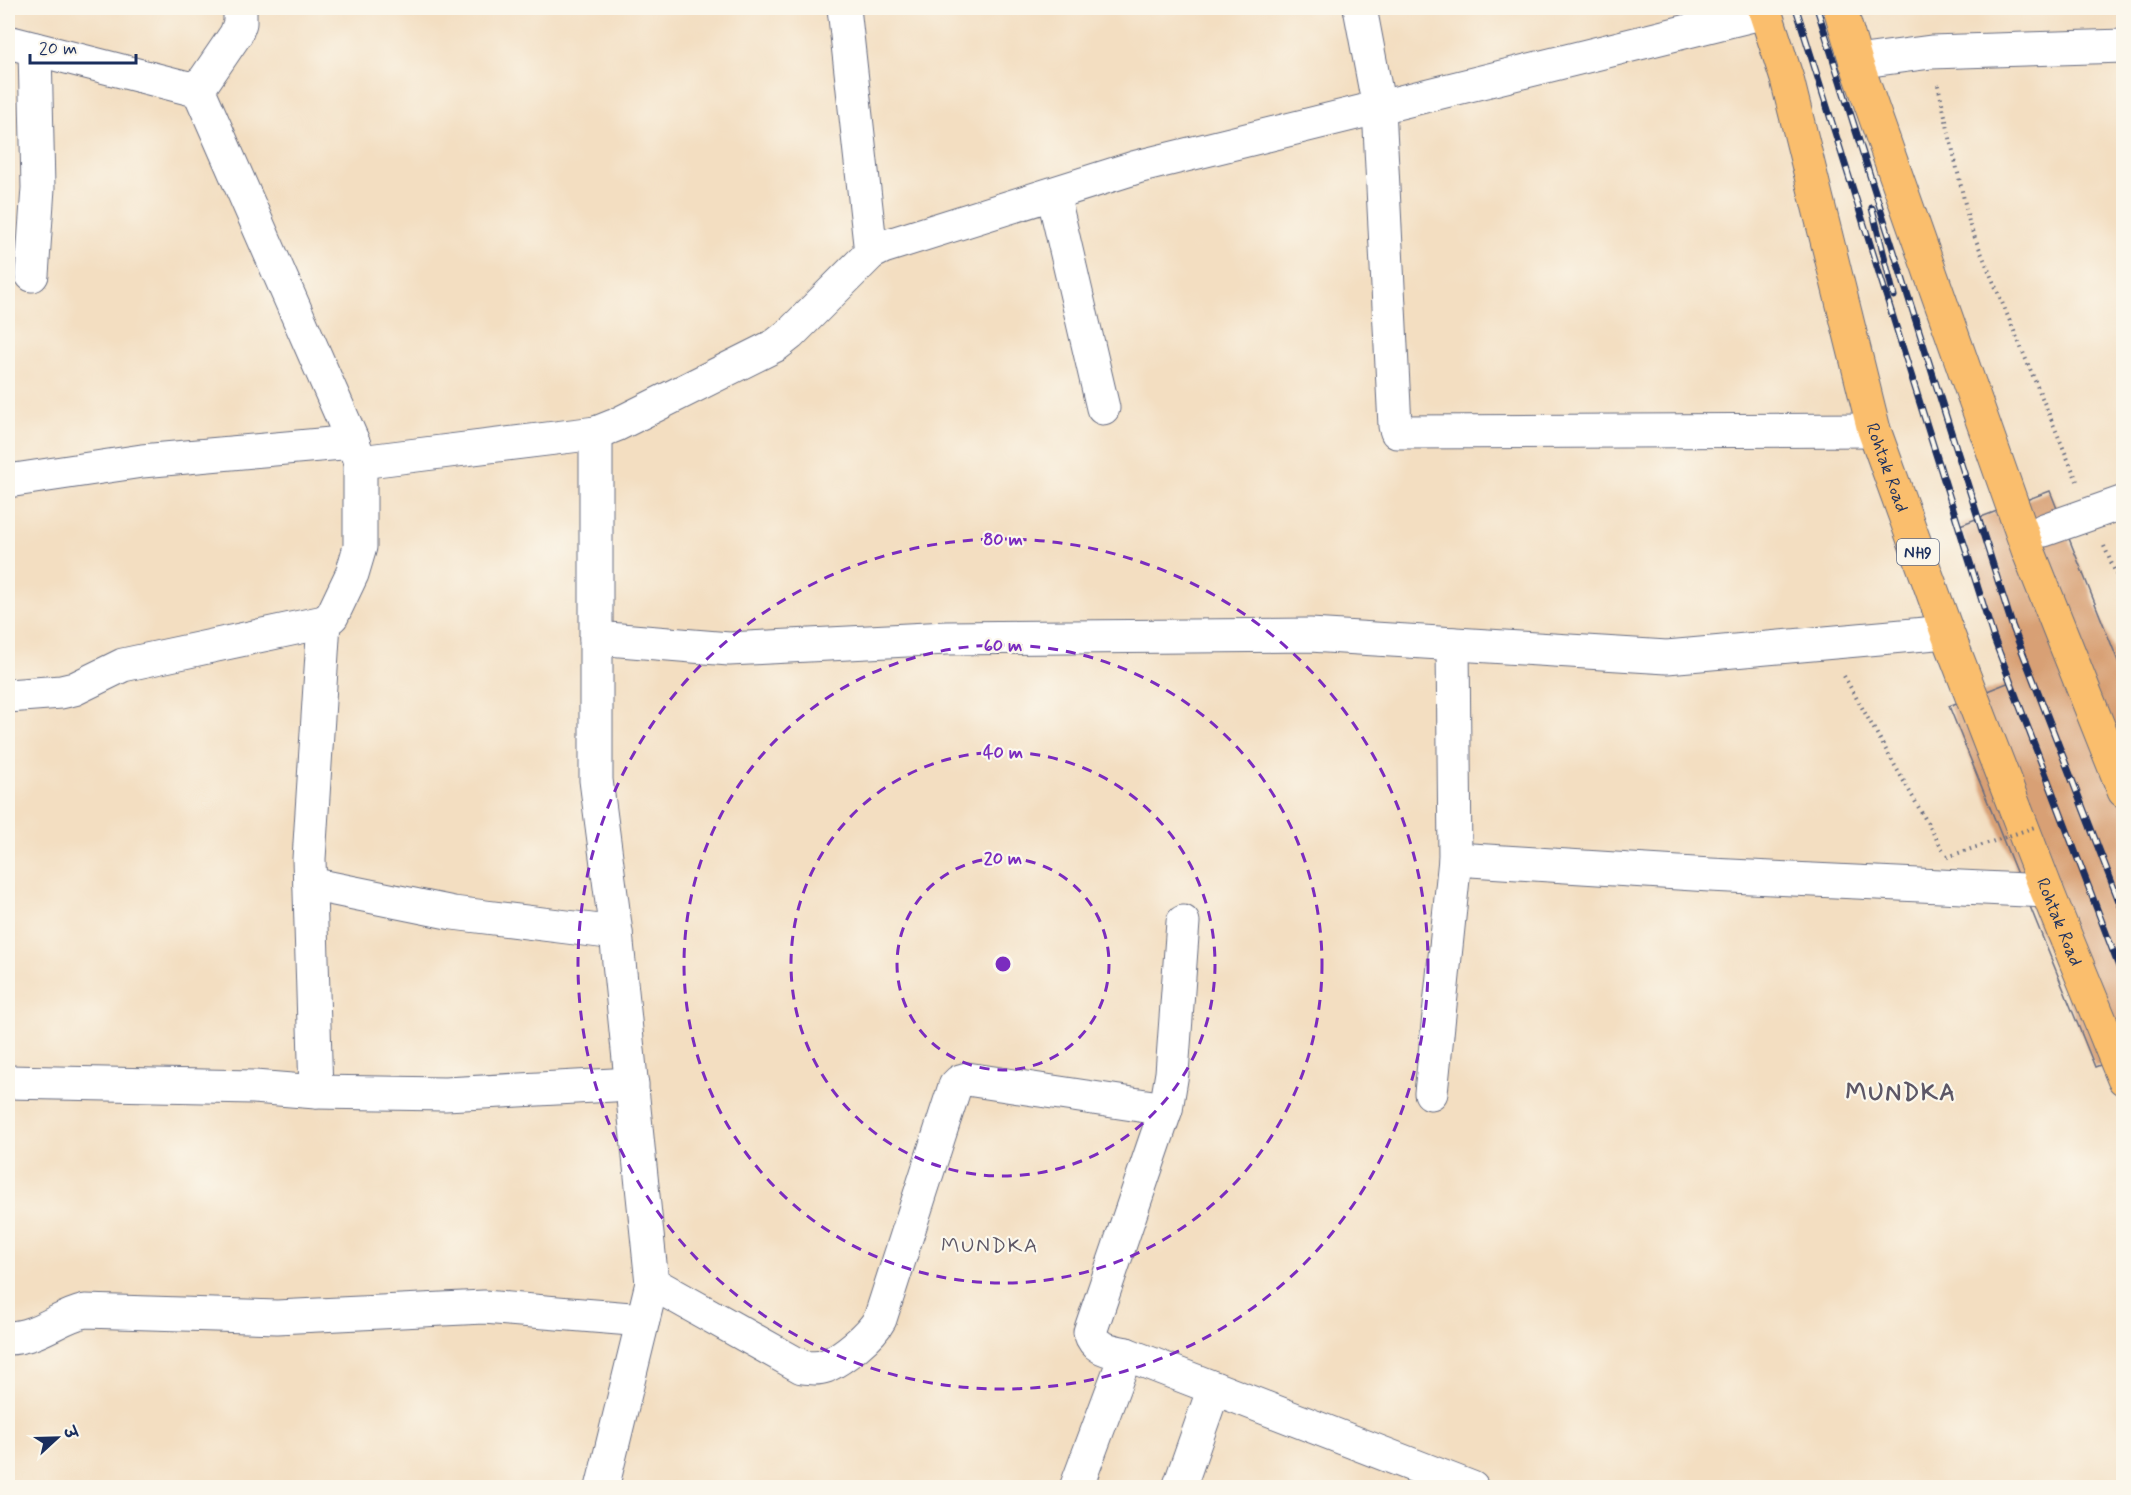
<svg xmlns="http://www.w3.org/2000/svg" width="2131" height="1495" font-family="Mynerve,'Playpen Sans Deva',sans-serif">
<style>
.building{fill:#d8a075}
.lines{fill:none;stroke-linecap:round;stroke-linejoin:round}
.minor-casing{stroke:#676c81;stroke-width:35}
.highway-casing{stroke:#676c81;stroke-width:35}
.path{stroke:#676c81;stroke-width:4;stroke-dasharray:1.5 4.5;stroke-linecap:butt}
.minor{stroke:#fff;stroke-width:33}
.highway{stroke:#fabe6d;stroke-width:33}
.rail-casing{stroke:#1b2f5e;stroke-width:7}
.rail{stroke:#fbf7ec;stroke-width:4.5;stroke-dasharray:14;stroke-linecap:butt}
.path-bridge{stroke:#676c81;stroke-width:4;stroke-dasharray:1.5 4.5;stroke-linecap:butt}
.ring{fill:none;stroke:#7b2cbf;stroke-width:3;stroke-dasharray:10 8}
.labels{text-anchor:middle;stroke-width:4.5;stroke-linejoin:round;paint-order:stroke}
.shield{fill:#fbf7ec;stroke:#5e6b89;stroke-width:1.5}
.shield-label{font-size:16px;font-weight:bold;fill:#1b2f5e}
.street-label{font-size:18px;fill:#1b2f5e;stroke:#fbf7ec}
.quarter-label{font-size:21px;letter-spacing:1.5px;fill:#5d5766;stroke:#fbf7ec}
.district-label{font-size:24px;font-weight:bold;letter-spacing:1.5px;fill:#5d5766;stroke:#fbf7ec}
.centre{fill:#7b2cbf;stroke:#fbf7ec;stroke-width:3}
.ring-label{font-size:18px;text-anchor:middle;font-weight:bold;fill:#7b2cbf;stroke:#fbf7ec;stroke-width:4.5;stroke-linejoin:round;paint-order:stroke}
</style>
<rect width="100%" height="100%" fill="#fbf7ec"/>
<filter id="ink" filterUnits="userSpaceOnUse"><feTurbulence type="fractalNoise" baseFrequency=".0167" numOctaves="2"/><feDisplacementMap in="SourceGraphic" scale="12" xChannelSelector="R" yChannelSelector="G"/><feConvolveMatrix kernelMatrix="1 2 1 2 8 2 1 2 1" color-interpolation-filters="sRGB"/></filter>
<filter id="wash" filterUnits="userSpaceOnUse"><feTurbulence type="fractalNoise" baseFrequency=".008" numOctaves="4" result="noise"/><feDisplacementMap in="SourceGraphic" scale="24" xChannelSelector="R" yChannelSelector="G"/><feGaussianBlur stdDeviation="1.35" result="paint"/><feColorMatrix in="noise" values="0 0 0 0 0 0 0 0 0 0 0 0 0 0 0 0 0 1.4 0 .05"/><feComposite in="paint" operator="in"/></filter>
<g filter="url(#wash)">
<rect width="100%" height="100%" fill="#f3dec1"/>
<g id="blocks">
<polygon class="building" points="2050,491 2124,676 2124,1056 2095,1067 1949,706 2010,682 1960,525"/>
</g>
</g>
<g filter="url(#ink)">
<use href="#blocks" fill-opacity="0" stroke="#676c81" stroke-width="1.5"/>
<g class="lines">
<g class="minor-casing">
<g id="minor">
<polyline points="844,8 871,253"/>
<polyline points="1360,8 1379,108 1395,426 1397,432 1874,430"/>
<polyline points="8,42 188,88 197,86 204,81 236,34 240,23 240,8"/>
<polyline points="1856,62 1931,52 2124,46"/>
<polyline points="1053,194 1103,408"/>
<polyline points="32,275 38,188 35,49"/>
<polyline points="596,433 596,780 616,933 652,1283 602,1488"/>
<polyline points="360,462 596,433 616,425 776,345 790,334 871,253 883,247 1137,167 1765,12"/>
<polyline points="8,481 142,461 353,442"/>
<polyline points="2044,530 2124,502"/>
<polyline points="596,638 729,649 947,638 1310,635 1667,657 1947,632"/>
<polyline points="8,696 61,692 74,689 123,665 324,622 332,616 352,574 360,547 360,462 353,442 197,86"/>
<polyline points="1455,859 1710,875 2047,891"/>
<polyline points="310,884 453,913 616,933"/>
<path d="M 1183,922 L 1172,1073 L 1166,1109 L 1090,1332 C 1095,1350 1110,1350 1126,1354 L 1472,1488"/>
<polyline points="8,1082 254,1087 316,1092 445,1094 632,1084"/>
<polyline points="316,1092 309,859 324,622"/>
<polyline points="1431,1093 1455,859 1453,644"/>
<path d="M 652,1283 L 802,1367 C 810,1368 818,1369 826,1366 C 843,1358 871,1336 880,1319 L 955,1086 L 960,1081 L 967,1079 L 1166,1109"/>
<path d="M 8,1338 C 37,1338 58,1317 85,1311 L 277,1317 L 484,1307 L 643,1320"/>
<polyline points="1076,1488 1126,1354"/>
<polyline points="1179,1488 1214,1388"/>
</g>
</g>
<g class="highway-casing">
<g id="highway">
<path id="s1" d="M 1764,8 L 1787,79 L 1874,430 L 1947,632 L 2047,891 L 2124,1079"/>
<polyline points="1840,8 1856,62 2028,550 2124,791"/>
</g>
</g>
<g class="path">
<polyline points="1938,85 1970,226 2077,481"/>
<polyline points="2104,546 2124,592"/>
<polyline points="1844,676 1944,852"/>
</g>
<use href="#minor" class="minor"/>
<use href="#highway" class="highway"/>
<g class="rail-casing">
<g id="rail">
<polyline points="1796,8 1993,636 2124,980"/>
<polyline points="1817,8 2012,625 2124,914"/>
<polyline points="1872,208 1894,296"/>
</g>
</g>
<use href="#rail" class="rail"/>
<polyline class="path-bridge" points="1947,857 2035,827"/>
</g>
</g>
<g class="ring">
<circle cx="1003" cy="964" r="106"/>
<circle cx="1003" cy="964" r="212"/>
<circle cx="1003" cy="964" r="319"/>
<circle cx="1003" cy="964" r="425"/>
</g>
<g class="labels">
<rect class="shield" x="1897" y="539" width="42" height="26" rx="4.5"/>
<g class="shield-label">
<text x="1918" y="558">NH9</text>
</g>
<g class="street-label">
<text dy="6" stroke="none"><textPath href="#s1" startOffset="476">Rohtak Road</textPath></text>
<text dy="6" stroke="none"><textPath href="#s1" startOffset="962">Rohtak Road</textPath></text>
</g>
<g class="quarter-label">
<text x="990" y="1252">MUNDKA</text>
</g>
<g class="district-label">
<text x="1901" y="1100">MUNDKA</text>
</g>
</g>
<circle cx="1003" cy="964" r="9" class="centre"/>
<g class="ring-label">
<text x="1003" y="545">80 m</text>
<text x="1003" y="651">60 m</text>
<text x="1003" y="758">40 m</text>
<text x="1003" y="864">20 m</text>
</g>
<rect width="2131" height="1495" fill="none" stroke="#fbf7ec" stroke-width="30"/>
<g transform="translate(57 1438) rotate(68)" stroke="#fbf7ec" stroke-width="4.5" paint-order="stroke">
<path d="M0-4.5L10 22L0 15L-10 22Z" fill="#1b2f5e"/>
<text y="-9" font-size="16" font-weight="bold" text-anchor="middle" fill="#1b2f5e">उ</text>
</g>
<path d="M30 54v9h106v-9" fill="none" stroke="#1b2f5e" stroke-width="3"/>
<text x="39" y="54" font-size="18" fill="#1b2f5e" stroke="#fbf7ec" stroke-width="4.5" paint-order="stroke">20 m</text>
</svg>
